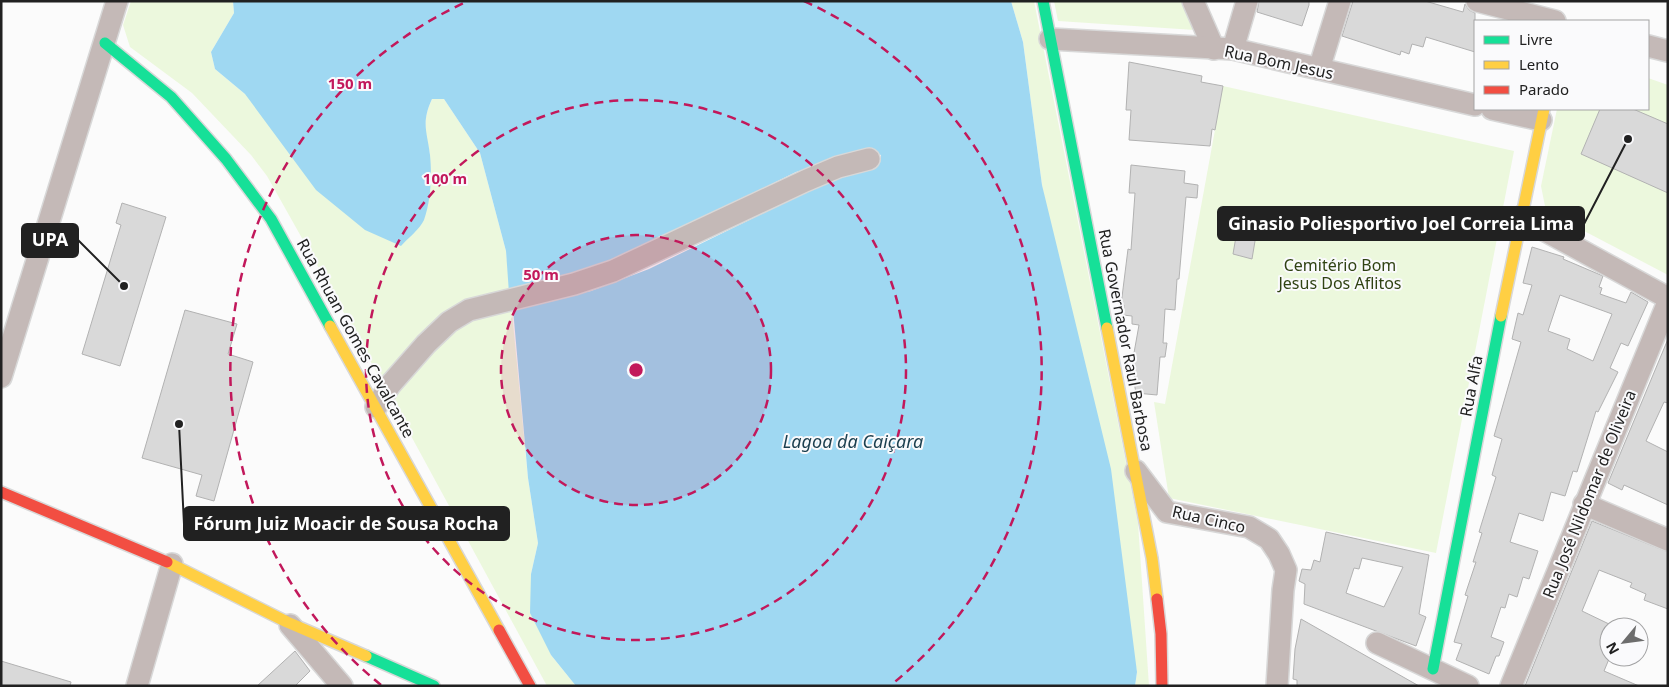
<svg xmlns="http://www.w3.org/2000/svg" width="1669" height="687" font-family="'Noto Sans',sans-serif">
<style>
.green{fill:#ecf8dd}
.water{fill:#9fd8f2}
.building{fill:#d9d9d9;stroke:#b2b2b2;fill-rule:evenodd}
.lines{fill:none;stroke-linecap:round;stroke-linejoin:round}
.street-casing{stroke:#d8d8d8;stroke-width:24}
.fast-casing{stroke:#d8d8d8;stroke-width:14}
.slow-casing{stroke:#d8d8d8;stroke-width:14}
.jam-casing{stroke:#d8d8d8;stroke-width:14}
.street{stroke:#c4b9b7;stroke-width:21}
.fast{stroke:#16e098;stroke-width:11}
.slow{stroke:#ffcf43;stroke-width:11}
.jam{stroke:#f24e42;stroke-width:11}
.ring{fill:none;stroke:#c2185b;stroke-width:2.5;stroke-dasharray:9 6}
.labels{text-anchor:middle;stroke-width:4;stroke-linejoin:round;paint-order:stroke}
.street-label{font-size:16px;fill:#212121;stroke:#fafafc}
.park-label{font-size:16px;fill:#304313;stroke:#fafafc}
.water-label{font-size:18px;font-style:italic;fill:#1b3f4f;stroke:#fafafc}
.centre{fill:#c2185b;stroke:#fafafc;stroke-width:2.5}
.ring-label{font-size:15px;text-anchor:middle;font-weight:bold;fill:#c2185b;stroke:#fafafc;stroke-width:4;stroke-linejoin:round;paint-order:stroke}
.leader{fill:none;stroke:#212121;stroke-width:2}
.callout-dot{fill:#212121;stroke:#fafafc;stroke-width:2}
.callout{fill:#212121;stroke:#212121;stroke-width:2}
.callout-label{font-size:18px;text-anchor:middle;font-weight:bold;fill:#fff}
</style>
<rect width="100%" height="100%" fill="#fbfbfb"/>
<g class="green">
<path d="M 131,1 L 233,1 L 234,13 L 211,52 L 215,69 L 245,94 L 430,154 C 425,131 422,121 432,99 L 444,99 L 480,153 L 506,251 L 528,478 L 538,543 L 531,574 L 551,655 L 576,686 L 547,686 L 348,320 L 267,176 L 251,155 L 192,93 L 130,47 L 123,25 Z"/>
<polygon points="1011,1 1034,1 1138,523 1149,686 1135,686 1137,672 1042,185 1023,42"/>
<polygon points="1054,1 1182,1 1195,30 1058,21"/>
<polygon points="1648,78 1668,85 1668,275 1546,211 1541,186 1557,109 1648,109"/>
<polygon points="1223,86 1514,151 1436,553 1169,498 1154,402 1165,404"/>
</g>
<path class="water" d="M 233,1 L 1011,1 L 1023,42 L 1042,185 L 1111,469 L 1137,672 L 1135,686 L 576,686 L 551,655 L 530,613 L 531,574 L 538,543 L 528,478 L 513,309 L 591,291 L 649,269 L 829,181 L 863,172 L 880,163 L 881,155 L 867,151 L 796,172 L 611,263 L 509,293 L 506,251 L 480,153 L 444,99 L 432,99 C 421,123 427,131 430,155 C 432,175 431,200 424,220 C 420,229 408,238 401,246 L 365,230 L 316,190 L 245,94 L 215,69 L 211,52 L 234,13 Z"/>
<g class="building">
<polygon points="1259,1 1309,1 1309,5 1302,26 1257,12"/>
<polygon points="1353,1 1425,1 1463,12 1465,4 1469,10 1475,13 1475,52 1426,37 1423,47 1412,44 1409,54 1401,51 1400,55 1342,36"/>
<polygon points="1129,62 1202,76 1201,82 1223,86 1215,130 1212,129 1210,146 1129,140 1131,110 1126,110"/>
<polygon points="1600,109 1633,109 1668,124 1668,193 1581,154"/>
<polygon points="1131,165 1185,171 1184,183 1198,185 1197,198 1186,197 1179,279 1177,279 1175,310 1165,309 1163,343 1167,343 1165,357 1160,357 1157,395 1136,393 1134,382 1135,365 1132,364 1139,325 1132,324 1132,316 1123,315 1124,305 1121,305 1128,249 1131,250 1135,193 1129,193"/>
<polygon points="122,203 166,217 120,366 82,354 121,225 116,223"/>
<polygon points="1238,225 1257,229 1252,259 1233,254"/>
<path d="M 1532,247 L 1564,257 L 1563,259 L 1603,276 L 1599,287 L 1602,288 L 1600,294 L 1626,303 L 1631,292 L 1648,302 L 1628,346 L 1621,343 L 1610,368 L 1618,372 L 1598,412 L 1596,411 L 1577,472 L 1573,471 L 1565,496 L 1551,492 L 1543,521 L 1519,513 L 1510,542 L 1538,551 L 1529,579 L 1523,577 L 1517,597 L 1509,594 L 1505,608 L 1501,607 L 1491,637 L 1504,642 L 1499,656 L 1496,656 L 1489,674 L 1456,660 L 1462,644 L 1454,642 L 1468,596 L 1465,595 L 1476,562 L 1473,562 L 1482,533 L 1479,532 L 1496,477 L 1492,475 L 1502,439 L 1494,436 L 1521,342 L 1512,339 L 1518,313 L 1523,315 L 1532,285 L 1523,283 ZM 1560,295 L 1612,314 L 1593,361 L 1567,349 L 1570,339 L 1548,331 Z"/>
<polygon points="185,310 237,324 228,354 253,362 214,501 196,496 202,475 142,458"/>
<polygon points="1668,339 1668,403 1664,402 1646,441 1668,452 1668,505 1624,485 1622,490 1608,483"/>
<polygon points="1592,521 1668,552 1668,609 1644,600 1646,594 1630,587 1632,583 1599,570 1582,611 1609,624 1609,659 1604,671 1639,686 1525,686"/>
<path d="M 1326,532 L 1429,555 L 1419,614 L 1426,617 L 1416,646 L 1304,604 L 1305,584 L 1299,581 L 1302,569 L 1311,570 L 1314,560 L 1320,562 ZM 1362,558 L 1403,567 L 1384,607 L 1346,593 L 1354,568 L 1359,569 Z"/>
<polygon points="1301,619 1419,686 1297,686 1297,680 1293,679 1295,649"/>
<polygon points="295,651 310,671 295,686 257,686"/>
<polygon points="1,661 71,682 70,686 1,686"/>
</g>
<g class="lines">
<g class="street-casing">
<g id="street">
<polyline points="1193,1 1214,49"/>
<polyline points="1477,1 1555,21"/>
<polyline points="1050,39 1233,49 1475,105"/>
<polyline points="1648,46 1668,51"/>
<polyline points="1233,49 1247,1"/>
<polyline points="1319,69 1340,1"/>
<polyline points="1492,109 1541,120"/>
<polyline points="1520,217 1668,298"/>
<polyline points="1,377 117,1"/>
<polyline points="376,407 390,385 426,344 449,322 469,310 574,284 613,271 805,181 838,167 869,159"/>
<polyline points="1136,471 1167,512 1249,527 1269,539 1279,554 1286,570 1283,590 1277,686"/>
<polyline points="1584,504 1668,540"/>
<polyline points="290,625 342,686"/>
<polyline points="1377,643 1468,686"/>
<polyline points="137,686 172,564"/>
<polyline points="1511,686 1668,302"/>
</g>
</g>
<g class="fast-casing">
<g id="fast">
<polyline points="1043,1 1107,328"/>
<polyline points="105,43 171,97 226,159 271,219 330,326"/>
<polyline points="366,656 434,686"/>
<polyline points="1433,669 1501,316"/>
</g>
</g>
<g class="slow-casing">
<g id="slow">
<polyline points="1501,316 1544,109"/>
<polyline points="330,326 499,630"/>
<polyline points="1107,328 1152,558 1157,599"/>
<polyline points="167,562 287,622 366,656"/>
</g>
</g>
<g class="jam-casing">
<g id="jam">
<polyline points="1,492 167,562"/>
<polyline points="1157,599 1161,634 1162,686"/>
<polyline points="499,630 530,686"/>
</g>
</g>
<use href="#street" class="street"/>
<use href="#fast" class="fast"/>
<use href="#slow" class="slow"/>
<use href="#jam" class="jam"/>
</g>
<circle cx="636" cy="370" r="135" fill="#c2185b" fill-opacity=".12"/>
<g class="ring">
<circle cx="636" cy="370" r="135"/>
<circle cx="636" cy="370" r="270"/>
<path d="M381 685A405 405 0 0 1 468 1M804 1A405 405 0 0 1 891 685"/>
</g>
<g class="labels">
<g class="street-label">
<text transform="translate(1279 62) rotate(12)" y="6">Rua Bom Jesus</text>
<text transform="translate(356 338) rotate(61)" y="6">Rua Rhuan Gomes Cavalcante</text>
<text transform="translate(1126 340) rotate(79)" y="6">Rua Governador Raul Barbosa</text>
<text transform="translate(1471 386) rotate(-79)" y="6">Rua Alfa</text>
<text transform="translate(1589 494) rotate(-68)" y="6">Rua José Nildomar de Oliveira</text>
<text transform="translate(1209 519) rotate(13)" y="6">Rua Cinco</text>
</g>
<g class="park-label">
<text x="1340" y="271">Cemitério Bom<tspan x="1340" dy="18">Jesus Dos Aflitos</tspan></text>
</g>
<g class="water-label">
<text x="853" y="448">Lagoa da Caiçara</text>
</g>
</g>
<circle cx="636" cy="370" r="8" class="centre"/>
<g class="ring-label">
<text x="350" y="89">150 m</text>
<text x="445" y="184">100 m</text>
<text x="541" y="280">50 m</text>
</g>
<path class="leader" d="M1628 139L1584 224M124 286L78 240M179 424L184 524"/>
<g class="callout-dot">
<circle cx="1628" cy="139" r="5"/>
<circle cx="124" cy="286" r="5"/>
<circle cx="179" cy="424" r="5"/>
</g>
<g class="callout">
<rect x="1218" y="207" width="366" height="33" rx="5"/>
<rect x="22" y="224" width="56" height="33" rx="5"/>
<rect x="184" y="507" width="325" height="33" rx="5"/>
</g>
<g class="callout-label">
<text x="1401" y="230">Ginasio Poliesportivo Joel Correia Lima</text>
<text x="50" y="246">UPA</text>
<text x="346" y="530">Fórum Juiz Moacir de Sousa Rocha</text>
</g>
<rect width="1669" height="687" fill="none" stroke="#212121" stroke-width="5"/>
<rect x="1474" y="20" width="175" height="90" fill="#fafafc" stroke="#a3a3a4"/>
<rect x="1484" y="36" width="25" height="8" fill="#16e098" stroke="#a3a3a4"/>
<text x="1519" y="45" font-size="15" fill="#212121">Livre</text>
<rect x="1484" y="61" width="25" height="8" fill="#ffcf43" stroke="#a3a3a4"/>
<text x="1519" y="70" font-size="15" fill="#212121">Lento</text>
<rect x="1484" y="86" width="25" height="8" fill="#f24e42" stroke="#a3a3a4"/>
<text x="1519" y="95" font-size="15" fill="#212121">Parado</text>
<g transform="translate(1624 642) rotate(241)"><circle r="24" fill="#fafafc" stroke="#a3a3a4"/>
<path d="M0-4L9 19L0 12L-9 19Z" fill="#6d6d6d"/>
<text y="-8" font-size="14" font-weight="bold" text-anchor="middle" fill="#212121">N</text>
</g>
</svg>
